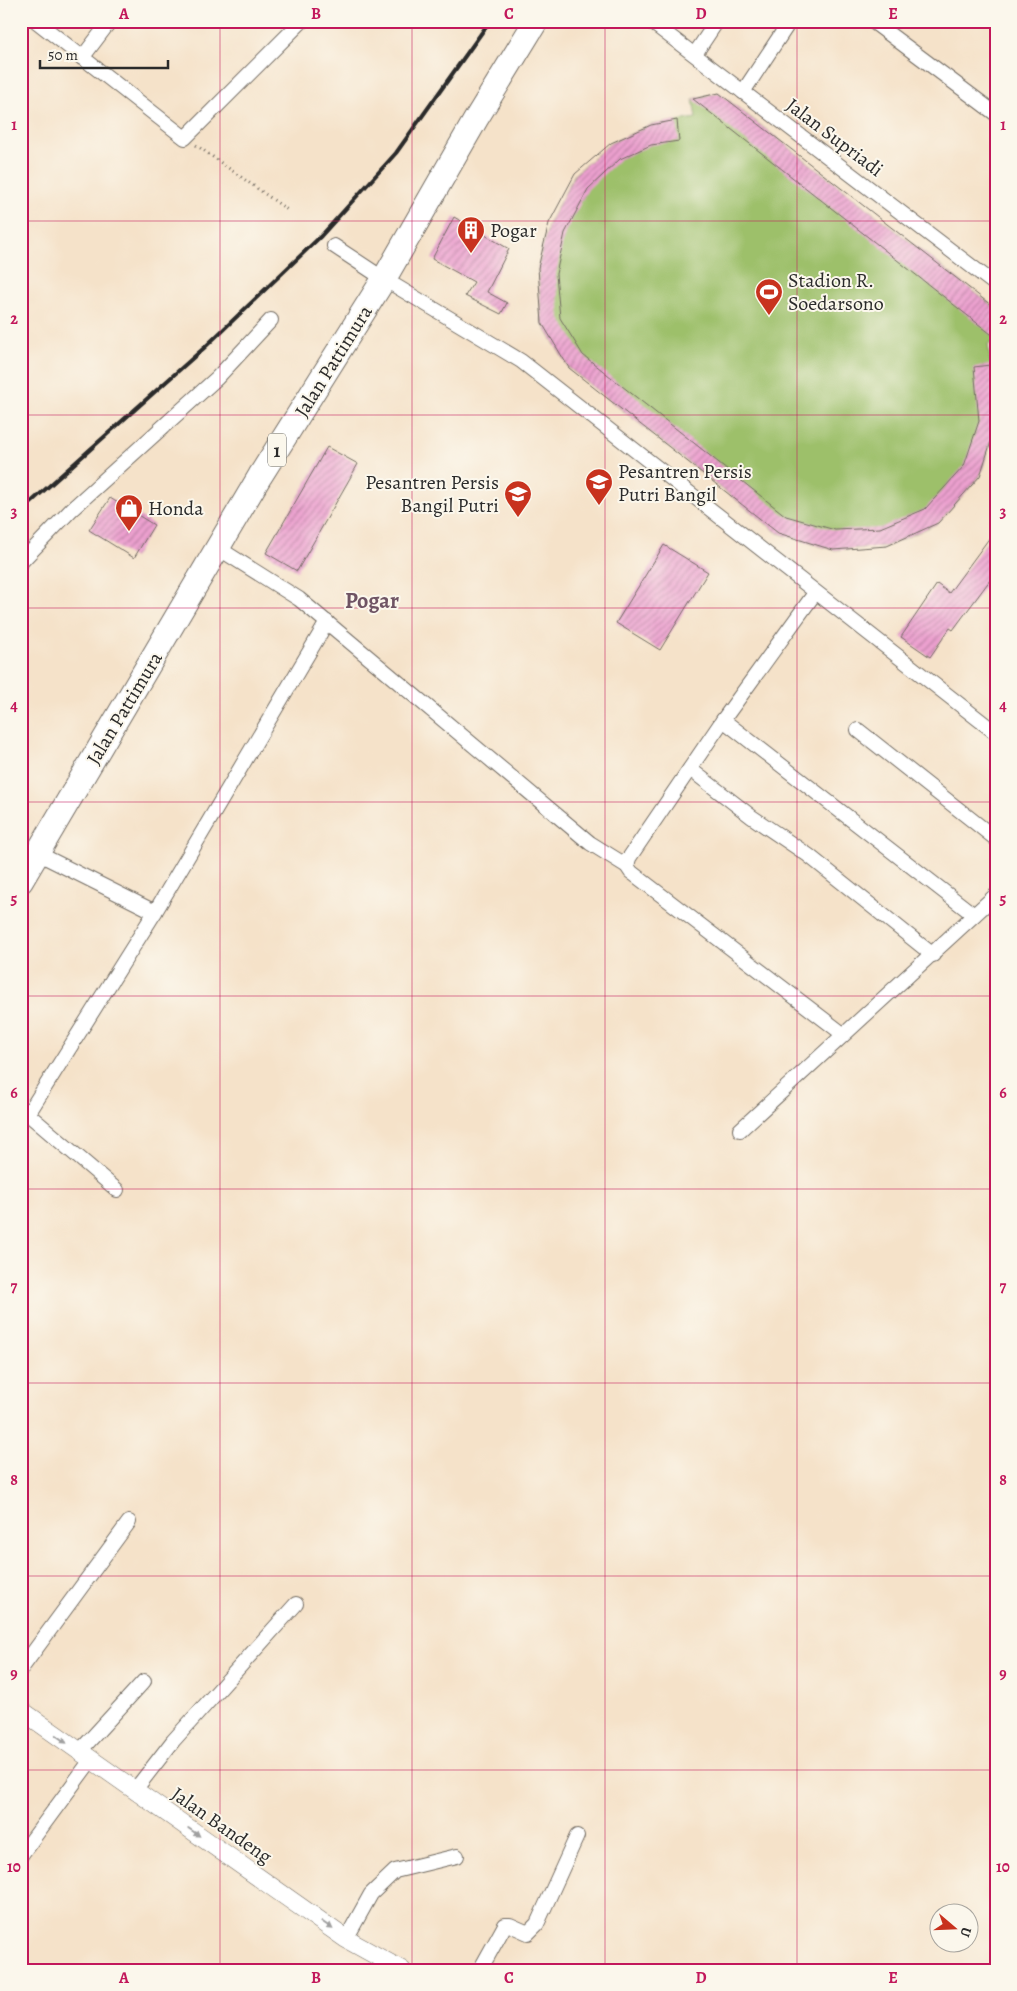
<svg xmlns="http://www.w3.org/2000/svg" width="1017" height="1991" font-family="Alegreya,serif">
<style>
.green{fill:#9dc06a;stroke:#64764a}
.building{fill:url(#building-hatch)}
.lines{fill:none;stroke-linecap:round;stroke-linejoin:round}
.minor-casing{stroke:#726b62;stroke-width:16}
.tertiary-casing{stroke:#726b62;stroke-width:19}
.trunk-casing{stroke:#726b62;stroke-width:26}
.path{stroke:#726b62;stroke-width:3;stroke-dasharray:1 4;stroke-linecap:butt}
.minor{stroke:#fff;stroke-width:14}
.tertiary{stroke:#fff;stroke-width:18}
.trunk{stroke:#fff;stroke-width:24}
.rail{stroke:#2b2b2b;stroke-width:4}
.oneway{fill:#a0a0a0}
.grid{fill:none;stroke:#c2185b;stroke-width:1;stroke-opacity:0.55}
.labels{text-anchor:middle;stroke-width:4;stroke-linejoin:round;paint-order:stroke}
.shield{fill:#fbf7ec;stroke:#696865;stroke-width:1}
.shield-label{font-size:19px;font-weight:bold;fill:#2b2b2b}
.street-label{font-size:20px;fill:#2b2b2b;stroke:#fbf7ec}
.poi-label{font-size:20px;fill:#2b2b2b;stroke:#fbf7ec;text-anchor:start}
.quarter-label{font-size:22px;font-weight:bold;fill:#6f5464;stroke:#fbf7ec}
.neatline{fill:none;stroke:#c2185b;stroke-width:2}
.grid-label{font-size:16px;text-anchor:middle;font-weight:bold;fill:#c2185b}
</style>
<defs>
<pattern id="building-hatch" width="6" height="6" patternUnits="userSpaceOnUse" patternTransform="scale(1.25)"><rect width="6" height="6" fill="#eca0cf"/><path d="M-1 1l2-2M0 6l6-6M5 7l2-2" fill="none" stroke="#bf83a8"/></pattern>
</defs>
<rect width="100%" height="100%" fill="#fbf7ec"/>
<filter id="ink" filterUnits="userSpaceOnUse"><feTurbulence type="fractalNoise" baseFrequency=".02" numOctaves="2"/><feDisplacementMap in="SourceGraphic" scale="10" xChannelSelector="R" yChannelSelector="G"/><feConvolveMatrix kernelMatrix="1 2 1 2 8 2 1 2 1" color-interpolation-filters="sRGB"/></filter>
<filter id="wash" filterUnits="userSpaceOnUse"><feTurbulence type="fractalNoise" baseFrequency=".0096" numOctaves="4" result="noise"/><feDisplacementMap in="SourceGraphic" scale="20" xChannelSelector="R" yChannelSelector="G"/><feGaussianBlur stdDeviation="1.12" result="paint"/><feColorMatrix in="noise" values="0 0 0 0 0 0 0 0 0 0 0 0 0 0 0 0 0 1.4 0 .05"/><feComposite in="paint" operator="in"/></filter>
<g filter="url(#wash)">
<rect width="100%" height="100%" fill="#f5e2c9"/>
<polygon class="green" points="719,93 996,309 996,343 988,344 996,403 996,426 980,476 938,523 887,546 833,550 778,533 569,368 542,323 538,268 549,223 575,174 611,143 651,125 696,118 693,99"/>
<g id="blocks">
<g class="building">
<polygon points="719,93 996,309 996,338 693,99"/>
<polygon points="677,120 679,141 651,145 620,159 588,189 565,233 556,274 560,318 583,355 786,516 835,530 880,528 925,509 964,466 979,421 974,367 990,365 996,403 996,426 980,476 938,523 887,546 833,550 778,533 569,368 542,323 538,268 549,223 575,174 611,143 651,125"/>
<polygon points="454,217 509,249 487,292 507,303 501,314 465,296 474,282 432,259"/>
<polygon points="327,447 358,464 297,571 266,553"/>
<polygon points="110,498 154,525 134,558 89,530"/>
<polygon points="996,529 996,572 953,630 950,628 930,657 901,637 937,584 949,593"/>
<polygon points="664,545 708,572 660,650 616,623"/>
</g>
</g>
</g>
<g filter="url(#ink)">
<use href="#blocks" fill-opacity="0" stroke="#726b62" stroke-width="1"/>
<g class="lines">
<g class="minor-casing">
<g id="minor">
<polyline points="36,21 185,138 302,21"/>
<polyline points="650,21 996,285"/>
<polyline points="872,21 996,114"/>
<polyline points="695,54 717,21"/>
<polyline points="82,58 110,21"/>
<polyline points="743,92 790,21"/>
<polyline points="334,246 384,279 521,361 996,733"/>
<polyline points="218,548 299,599 590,843 627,866 631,872 843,1034"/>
<polyline points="21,562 72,509 217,378 271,320"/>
<polyline points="723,720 974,915"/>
<polyline points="858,730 996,839"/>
<polyline points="690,769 752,817 808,855 933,955"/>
<polyline points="37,853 155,912"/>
<polyline points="627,866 629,858 723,720 815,593"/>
<polyline points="22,1109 117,1190"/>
<polyline points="28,1114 155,912 327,622"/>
<polyline points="740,1130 996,895"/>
<polyline points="21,1669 129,1522"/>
<polyline points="79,1752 144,1681"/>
<polyline points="135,1790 173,1741 296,1604"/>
<polyline points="21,1855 91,1760"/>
<polyline points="346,1939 371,1894 395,1871 457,1856"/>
<polyline points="480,1970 505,1925 510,1925 528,1933 537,1924 577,1836"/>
</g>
</g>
<g class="tertiary-casing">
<polyline id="tertiary" points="21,1710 346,1939 402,1970"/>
</g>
<g class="trunk-casing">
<polyline id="trunk" points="21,881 260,476 384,279 476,119 536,21"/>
</g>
<polyline class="path" points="196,145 289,211"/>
<use href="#minor" class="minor"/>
<use href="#tertiary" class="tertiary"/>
<use href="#trunk" class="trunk"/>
<polyline class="rail" points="21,511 204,348 321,236 396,153 490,21"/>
</g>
<defs><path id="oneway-solid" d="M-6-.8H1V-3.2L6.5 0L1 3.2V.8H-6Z" transform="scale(1.25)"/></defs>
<g class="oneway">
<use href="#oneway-solid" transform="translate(61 1739) rotate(36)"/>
<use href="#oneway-solid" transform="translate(194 1832) rotate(35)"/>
<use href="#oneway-solid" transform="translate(327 1925) rotate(35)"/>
</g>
</g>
<path class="grid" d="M 220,21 L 220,1970M 412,21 L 412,1970M 605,21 L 605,1970M 797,21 L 797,1970M 21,221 L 996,221M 21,415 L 996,415M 21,608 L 996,608M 21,802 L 996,802M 21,996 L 996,996M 21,1189 L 996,1189M 21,1383 L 996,1383M 21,1576 L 996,1576M 21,1770 L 996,1770"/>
<defs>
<g id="building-pin" transform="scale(1.4375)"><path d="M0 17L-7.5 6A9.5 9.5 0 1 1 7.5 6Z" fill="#c8321e" stroke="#fbf7ec"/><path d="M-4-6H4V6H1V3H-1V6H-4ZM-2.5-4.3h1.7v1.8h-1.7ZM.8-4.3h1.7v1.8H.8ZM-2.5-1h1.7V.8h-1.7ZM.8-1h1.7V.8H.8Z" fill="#fff"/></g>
<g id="stadium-pin" transform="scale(1.4375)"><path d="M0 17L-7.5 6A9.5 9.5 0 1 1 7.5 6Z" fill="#c8321e" stroke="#fbf7ec"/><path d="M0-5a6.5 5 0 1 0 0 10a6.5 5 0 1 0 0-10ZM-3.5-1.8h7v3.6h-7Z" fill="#fff"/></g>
<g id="school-pin" transform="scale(1.4375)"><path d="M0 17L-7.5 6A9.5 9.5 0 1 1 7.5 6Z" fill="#c8321e" stroke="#fbf7ec"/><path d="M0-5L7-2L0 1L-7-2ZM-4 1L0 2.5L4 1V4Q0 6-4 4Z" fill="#fff"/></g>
<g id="shop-pin" transform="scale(1.4375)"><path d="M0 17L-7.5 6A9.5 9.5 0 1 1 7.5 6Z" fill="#c8321e" stroke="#fbf7ec"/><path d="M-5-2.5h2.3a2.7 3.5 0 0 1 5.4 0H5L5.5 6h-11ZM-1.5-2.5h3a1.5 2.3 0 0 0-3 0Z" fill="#fff"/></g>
</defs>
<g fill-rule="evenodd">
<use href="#building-pin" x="471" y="230"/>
<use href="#stadium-pin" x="769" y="292"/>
<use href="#school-pin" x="599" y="482"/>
<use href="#school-pin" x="518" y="494"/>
<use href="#shop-pin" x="129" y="508"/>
</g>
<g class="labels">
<rect class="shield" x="268" y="433.5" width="18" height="33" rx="4"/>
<g class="shield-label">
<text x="277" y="457">1</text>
</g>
<g class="street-label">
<text transform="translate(835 137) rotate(37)" y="7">Jalan Supriadi</text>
<text transform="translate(333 361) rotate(-58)" y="7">Jalan Pattimura</text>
<text transform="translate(124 708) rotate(-59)" y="7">Jalan Pattimura</text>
<text transform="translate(222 1825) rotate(35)" y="7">Jalan Bandeng</text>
</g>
<g class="poi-label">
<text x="490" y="237">Pogar</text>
<text x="788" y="287">Stadion R.<tspan x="788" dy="23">Soedarsono</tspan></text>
<text x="618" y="478">Pesantren Persis<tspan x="618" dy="23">Putri Bangil</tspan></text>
<text x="499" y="489" text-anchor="end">Pesantren Persis<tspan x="499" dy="23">Bangil Putri</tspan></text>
<text x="148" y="515">Honda</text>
</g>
<g class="quarter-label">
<text x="372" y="608">Pogar</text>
</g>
</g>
<rect width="1017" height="1991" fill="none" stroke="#fbf7ec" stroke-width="55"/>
<g transform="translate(954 1928) rotate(109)"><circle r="24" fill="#fbf7ec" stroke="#a8a59f"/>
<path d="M0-4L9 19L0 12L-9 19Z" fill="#c8321e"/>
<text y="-8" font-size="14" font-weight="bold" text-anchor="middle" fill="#2b2b2b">U</text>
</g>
<path d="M40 60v8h128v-8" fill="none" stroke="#2b2b2b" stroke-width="2.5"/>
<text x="48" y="60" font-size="15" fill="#2b2b2b" stroke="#fbf7ec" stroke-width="4" paint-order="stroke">50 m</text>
<rect x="28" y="28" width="962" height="1936" class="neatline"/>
<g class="grid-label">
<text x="124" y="19">A</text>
<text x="316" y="19">B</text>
<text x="509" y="19">C</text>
<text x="701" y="19">D</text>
<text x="893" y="19">E</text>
<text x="14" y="130">1</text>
<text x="1003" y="130">1</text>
<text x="14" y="324">2</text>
<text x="1003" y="324">2</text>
<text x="14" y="517">3</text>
<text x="1003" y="517">3</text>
<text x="14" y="711">4</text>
<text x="1003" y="711">4</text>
<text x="14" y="904">5</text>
<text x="1003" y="904">5</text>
<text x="14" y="1098">6</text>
<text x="1003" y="1098">6</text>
<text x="14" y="1292">7</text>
<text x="1003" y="1292">7</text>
<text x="14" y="1485">8</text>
<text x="1003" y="1485">8</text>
<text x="14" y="1679">9</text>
<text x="1003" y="1679">9</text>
<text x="14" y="1872">10</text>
<text x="1003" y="1872">10</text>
<text x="124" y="1983">A</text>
<text x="316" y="1983">B</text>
<text x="509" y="1983">C</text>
<text x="701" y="1983">D</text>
<text x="893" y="1983">E</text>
</g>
</svg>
